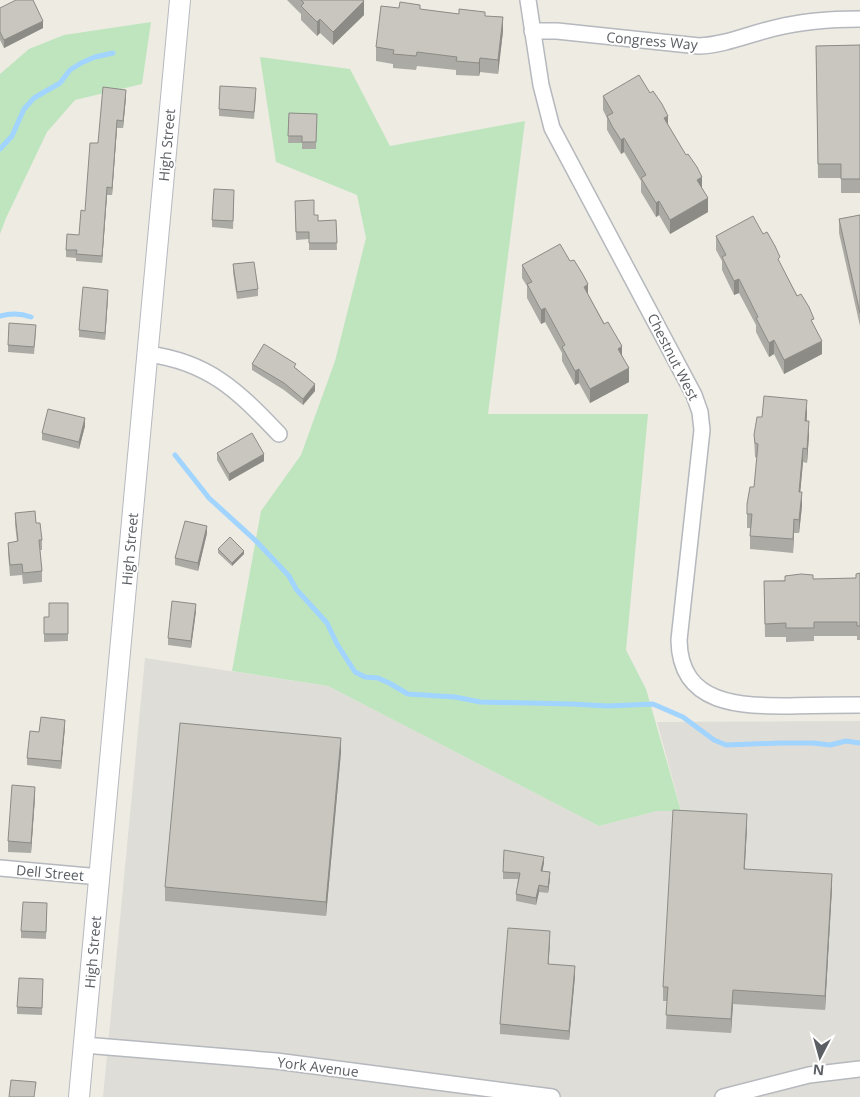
<svg xmlns="http://www.w3.org/2000/svg" width="860" height="1097" font-family="'Open Sans',sans-serif">
<style>
.industrial{fill:#dfddd7}
.green{fill:#bfe5bf}
.lines{fill:none;stroke-linecap:round;stroke-linejoin:round}
.stream{stroke:#a1d4fe;stroke-width:5}
.street-casing{stroke:#b5b8bd;stroke-width:18}
.secondary-casing{stroke:#b6b9bf;stroke-width:22}
.street{stroke:#fff;stroke-width:15}
.secondary{stroke:#fff;stroke-width:20}
.wall{fill:#acaaa4}
.shaded-wall{fill:#8c8b86}
.building{fill:#c8c6bf;stroke:#8c8b86}
.labels{text-anchor:middle;stroke-width:4;stroke-linejoin:round;paint-order:stroke}
.street-label{font-size:14px;fill:#5b5e63;stroke:#fff}
</style>
<rect width="100%" height="100%" fill="#edebe2"/>
<polygon class="industrial" points="145,658 328,686 599,826 657,811 681,810 657,722 860,721 860,1097 103,1097"/>
<g class="green">
<polygon points="151,22 142,84 75,100 47,132 6,218 0,234 0,74 29,49 64,35"/>
<polygon points="260,57 350,69 390,146 525,121 488,414 648,414 626,650 646,689 681,811 657,811 599,826 328,686 232,671 261,511 301,455 335,361 366,238 357,195 276,162"/>
</g>
<g class="lines">
<g class="stream">
<polyline points="0,149 12,136 24,109 34,98 60,83 70,70 81,63 95,57 113,53"/>
<path d="M 0,316 C 11,313 20,313 31,317"/>
<polyline points="175,455 209,498 256,541 289,576 296,589 327,623 337,644 355,672 365,677 378,678 389,683 408,694 455,697 480,702 572,704 608,706 653,704 683,717 714,740 726,745 780,743 813,743 830,745 846,741 860,743"/>
</g>
<g class="street-casing">
<g id="street">
<path d="M 528,0 L 541,85 L 552,128 L 694,395 L 700,412 L 702,430 L 679,640 C 680,706 741,706 791,706 C 814,705 837,705 860,705"/>
<path d="M 532,31 L 557,31 L 699,46 C 725,45 749,34 775,28 C 803,21 831,19 860,19"/>
<path d="M 148,354 C 209,362 238,391 279,434"/>
<polyline points="0,868 100,877"/>
<polyline points="84,1045 276,1061 552,1097"/>
<polyline points="723,1097 809,1075 860,1069"/>
</g>
</g>
<g class="secondary-casing">
<polyline id="secondary" points="79,1097 180,0"/>
</g>
<use href="#street" class="street"/>
<use href="#secondary" class="secondary"/>
</g>
<g class="wall">
<polygon points="287,0 363,0 364,15 333,45 320,33 317,36 301,20 301,14"/>
<polygon points="0,8 43,28 4,48 0,40"/>
<polygon points="399,8 459,14 485,16 503,31 498,74 480,72 479,76 456,75 456,70 417,66 416,70 393,68 393,64 376,61 376,47"/>
<polygon points="860,45 860,193 841,193 841,178 818,178 816,46"/>
<polygon points="256,96 254,119 219,116 219,109"/>
<polygon points="603,96 668,125 702,188 708,212 670,234 659,215 656,217 641,192 641,181 624,152 621,154 607,130 607,118 603,110"/>
<polygon points="126,97 123,128 117,128 112,195 107,195 102,263 76,261 76,258 66,257 66,250 79,235 85,211 98,143"/>
<polygon points="289,113 317,114 316,149 302,149 302,143 288,143"/>
<polygon points="234,197 233,229 212,227 212,220"/>
<polygon points="295,201 314,215 318,221 336,220 337,250 309,250 309,239 296,240"/>
<polygon points="860,215 860,326 839,233 839,219"/>
<polygon points="763,234 780,264 814,326 822,354 784,374 774,354 769,357 756,332 756,325 739,293 734,295 722,270 722,261 716,250 716,236"/>
<polygon points="233,264 258,289 258,296 237,299 233,272"/>
<polygon points="522,265 588,294 622,355 629,382 590,403 579,383 575,385 562,361 562,353 545,322 541,324 527,298 527,286 522,278"/>
<polygon points="108,297 105,340 79,337 79,330"/>
<polygon points="36,332 34,354 8,352 8,345"/>
<polygon points="252,364 296,368 315,391 303,405 284,390 252,370"/>
<polygon points="807,413 807,421 809,435 807,463 803,462 800,492 802,506 799,533 794,533 793,553 750,549 750,528 747,528 747,504 754,487 757,458 755,457 754,435 762,417"/>
<polygon points="85,426 79,449 42,440 42,433"/>
<polygon points="217,453 264,461 229,481 217,460"/>
<polygon points="15,513 36,523 42,540 42,550 40,550 42,571 42,582 23,584 22,575 10,576 8,553 8,543 17,542 15,524"/>
<polygon points="207,533 198,571 175,565 175,558"/>
<polygon points="218,549 244,554 232,566 218,553"/>
<polygon points="860,573 860,640 857,640 857,636 814,636 814,641 786,642 786,637 765,637 764,581 856,578"/>
<polygon points="68,603 68,641 44,642 44,617 49,617"/>
<polygon points="196,611 191,648 168,645 168,638"/>
<polygon points="65,727 61,769 27,765 27,758 39,732"/>
<polygon points="341,752 326,916 165,901 165,887"/>
<polygon points="35,797 31,853 8,852 8,841"/>
<polygon points="747,828 744,869 832,888 825,1010 733,1004 731,1033 666,1029 667,1001 663,1001 663,987"/>
<polygon points="544,863 542,871 550,879 548,893 539,892 536,905 516,901 516,894 518,879 503,879 503,872"/>
<polygon points="47,910 46,939 21,938 21,931"/>
<polygon points="550,941 548,964 575,976 569,1040 500,1034 500,1024"/>
<polygon points="43,986 42,1015 17,1014 17,1007"/>
</g>
<g class="shaded-wall">
<polygon points="364,1 364,15 333,45 333,32"/>
<polygon points="503,17 503,31 498,74 498,60"/>
<polygon points="320,19 320,33 317,36 317,22"/>
<polygon points="43,21 43,28 4,48 4,40"/>
<polygon points="480,58 480,72 479,76 479,63"/>
<polygon points="126,90 126,97 123,128 123,121"/>
<polygon points="668,116 668,130 664,118"/>
<polygon points="117,120 117,128 112,195 112,188"/>
<polygon points="624,138 624,152 621,154 621,140"/>
<polygon points="702,177 702,191 697,180"/>
<polygon points="107,187 107,195 102,263 102,256"/>
<polygon points="708,198 708,212 670,234 670,220"/>
<polygon points="659,201 659,215 656,217 656,203"/>
<polygon points="739,279 739,293 734,295 734,281"/>
<polygon points="588,284 588,298 584,287"/>
<polygon points="108,290 108,297 105,340 105,333"/>
<polygon points="545,308 545,322 541,324 541,310"/>
<polygon points="774,340 774,354 769,357 769,343"/>
<polygon points="822,341 822,354 784,374 784,360"/>
<polygon points="622,346 622,360 618,349"/>
<polygon points="629,368 629,382 590,403 590,389"/>
<polygon points="579,369 579,383 575,385 575,371"/>
<polygon points="315,384 315,391 303,405 303,399"/>
<polygon points="807,400 807,413 805,435 805,421"/>
<polygon points="85,418 85,426 79,449 79,442"/>
<polygon points="809,421 809,435 807,463 807,449"/>
<polygon points="803,448 803,462 799,506 799,492"/>
<polygon points="264,454 264,461 229,481 229,474"/>
<polygon points="802,492 802,506 799,533 799,520"/>
<polygon points="794,519 794,533 793,553 793,539"/>
<polygon points="207,526 207,533 198,571 198,563"/>
<polygon points="244,551 244,554 232,566 232,563"/>
<polygon points="196,604 196,611 191,648 191,641"/>
<polygon points="65,720 65,727 61,769 61,761"/>
<polygon points="341,738 341,752 326,916 326,902"/>
<polygon points="35,787 35,797 31,853 31,843"/>
<polygon points="747,814 747,828 744,883 744,869"/>
<polygon points="544,857 544,863 541,878 541,871"/>
<polygon points="550,872 550,879 548,893 548,887"/>
<polygon points="832,874 832,888 825,1010 825,996"/>
<polygon points="539,885 539,892 536,905 536,898"/>
<polygon points="550,931 550,941 548,973 548,964"/>
<polygon points="575,966 575,976 569,1040 569,1031"/>
<polygon points="733,990 733,1004 731,1033 731,1019"/>
</g>
<g class="building">
<polygon points="16,0 33,0 43,21 4,40 0,32 0,8"/>
<polygon points="301,0 363,0 364,1 333,32 320,19 317,22 301,6 304,3"/>
<polygon points="400,2 420,5 420,9 459,14 459,9 485,12 485,16 503,17 498,60 480,58 479,63 456,61 457,57 417,52 416,56 393,54 394,50 376,47 381,6 399,8"/>
<polygon points="860,45 860,179 841,179 841,164 818,164 816,46"/>
<polygon points="639,75 650,93 653,91 662,104 668,116 664,118 686,155 688,154 697,167 702,177 697,180 708,198 670,220 659,201 656,203 641,178 646,175 624,138 621,140 612,126 607,116 613,113 603,96"/>
<polygon points="220,86 256,88 254,112 219,109"/>
<polygon points="103,87 126,90 123,121 117,120 112,188 107,187 102,256 76,254 77,250 66,250 67,234 79,235 81,210 85,211 90,143 98,143"/>
<polygon points="289,113 317,114 316,142 302,142 302,136 288,136"/>
<polygon points="214,189 234,190 233,221 212,220"/>
<polygon points="314,200 314,215 318,215 318,221 336,220 337,243 309,243 309,232 296,232 295,201"/>
<polygon points="860,215 860,313 839,219"/>
<polygon points="753,216 763,234 767,232 775,246 780,257 778,259 797,296 801,294 809,307 814,319 811,320 822,341 784,360 774,340 769,343 756,318 758,317 739,279 734,281 722,257 726,255 716,236"/>
<polygon points="560,244 570,261 574,260 582,273 588,284 584,287 604,324 608,322 612,329 622,346 618,349 629,368 590,389 579,369 575,371 562,347 565,345 545,308 541,310 527,284 532,282 522,265"/>
<polygon points="254,262 258,289 237,292 233,264"/>
<polygon points="83,287 108,290 105,333 79,330"/>
<polygon points="9,323 36,325 34,347 8,345"/>
<polygon points="264,344 296,364 294,367 315,384 303,399 284,383 252,364"/>
<polygon points="764,396 807,400 805,421 809,421 807,449 803,448 799,492 802,492 799,520 794,519 793,539 750,536 752,514 747,514 747,504 750,487 754,487 758,444 755,443 754,435 757,417 762,417"/>
<polygon points="48,409 85,418 79,442 42,433"/>
<polygon points="252,433 264,454 229,474 217,453"/>
<polygon points="35,511 36,523 40,523 42,540 39,540 42,571 23,573 22,564 10,565 8,543 18,541 15,513"/>
<polygon points="185,521 207,526 198,563 175,558"/>
<polygon points="230,537 244,551 232,563 218,549"/>
<polygon points="860,573 860,626 857,626 857,622 814,622 814,628 786,628 786,623 765,624 764,581 785,581 785,576 801,574 813,575 813,579 856,578 856,574"/>
<polygon points="172,601 196,604 191,641 168,638"/>
<polygon points="49,603 68,603 68,634 44,634 44,617 49,617"/>
<polygon points="41,717 65,720 61,761 27,758 30,731 39,732"/>
<polygon points="180,723 341,738 326,902 165,887"/>
<polygon points="12,785 35,787 31,843 8,841"/>
<polygon points="673,810 747,814 744,869 832,874 825,996 733,990 731,1019 666,1015 668,987 663,987"/>
<polygon points="504,850 544,857 541,871 550,872 548,887 539,885 536,898 516,894 520,873 503,872"/>
<polygon points="23,902 47,903 46,932 21,931"/>
<polygon points="508,928 550,931 548,964 575,966 569,1031 500,1024"/>
<polygon points="19,978 43,979 42,1008 17,1007"/>
<polygon points="11,1080 36,1082 34,1097 9,1097"/>
</g>
<g class="labels">
<g class="street-label">
<text transform="translate(652 41) rotate(5)" y="5">Congress Way</text>
<text transform="translate(167 145) rotate(-85)" y="5">High Street</text>
<text transform="translate(673 357) rotate(63)" y="5">Chestnut West</text>
<text transform="translate(130 549) rotate(-85)" y="5">High Street</text>
<text transform="translate(50 873) rotate(5)" y="5">Dell Street</text>
<text transform="translate(93 952) rotate(-85)" y="5">High Street</text>
<text transform="translate(318 1067) rotate(7)" y="5">York Avenue</text>
</g>
</g>
<g transform="translate(820 1057) rotate(186)" stroke="#ffffff" stroke-width="4" paint-order="stroke">
<path d="M0-4L9 19L0 12L-9 19Z" fill="#5b5e63"/>
<text y="-8" font-size="14" font-weight="bold" text-anchor="middle" fill="#5b5e63">N</text>
</g>
</svg>
